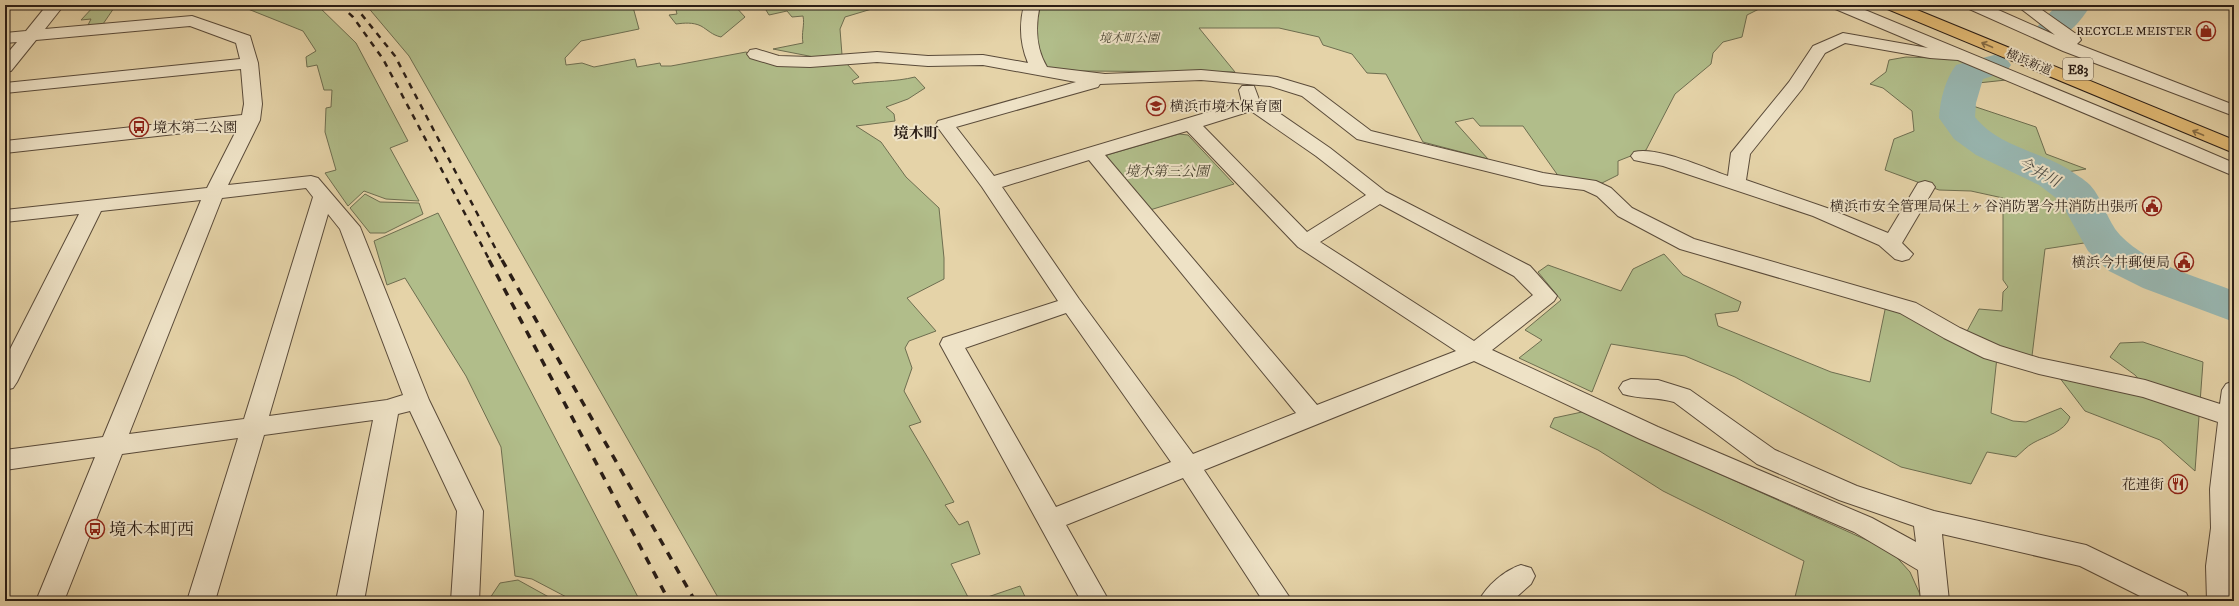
<svg xmlns="http://www.w3.org/2000/svg" width="2239" height="606" font-family="'IM FELL DW Pica','Noto Serif JP',serif">
<style>
.green{fill:#b1bd8a;stroke:#6e6e50}
.lines{fill:none;stroke-linecap:round;stroke-linejoin:round}
.river{fill:#98b6b0;fill-rule:evenodd}
.minor-casing{stroke:#5a4b3a;stroke-width:2}
.highway-casing{stroke:#2b1e16;stroke-width:2}
.minor{fill:#eee2c6;fill-rule:evenodd}
.highway{fill:#e2ba74;fill-rule:evenodd}
.rail-far1{stroke:#2b1e16;stroke-width:2.5;stroke-dasharray:6 6;stroke-linecap:butt}
.rail{stroke:#2b1e16;stroke-width:3.5;stroke-dasharray:8 8;stroke-linecap:butt}
.oneway{stroke:#866c45}
.labels{text-anchor:middle;stroke-width:4;stroke-linejoin:round;paint-order:stroke}
.far-poi-label{font-size:12px;fill:#2b1e16;stroke:#eee2c6;text-anchor:end}
.far-park-label{font-size:12px;font-style:italic;fill:#4c4633;stroke:#eee2c6}
.far-street-label{font-size:12px;fill:#2b1e16;stroke:#eee2c6}
.shield{fill:#eee2c6;stroke:#66594b;stroke-width:1}
.shield-label{font-size:13px;font-weight:bold;fill:#2b1e16}
.poi-label{font-size:14px;fill:#2b1e16;stroke:#eee2c6;text-anchor:end}
.park-label{font-size:14px;font-style:italic;fill:#4c4633;stroke:#eee2c6}
.neighbourhood-label{font-size:15px;font-weight:bold;fill:#2b1e16;stroke:#eee2c6}
.water-label{font-size:15px;font-style:italic;fill:#4c4c44;stroke:#eee2c6}
.near-poi-label{font-size:17px;fill:#2b1e16;stroke:#eee2c6;text-anchor:start}
</style>
<rect width="100%" height="100%" fill="#e5d3a8"/>
<filter id="stains"><feTurbulence type="fractalNoise" baseFrequency=".005" numOctaves="4"/><feColorMatrix values="0 0 0 0 .2 0 0 0 0 .09 0 0 0 0 .02 0 0 0 .5 -.17"/></filter>
<radialGradient id="worn" r=".72"><stop offset=".6" stop-color="#630" stop-opacity="0"/><stop offset="1" stop-color="#630" stop-opacity=".3"/></radialGradient>
<g class="green">
<polygon points="95,5 116,5 103,24 88,25 91,19 81,20"/>
<polygon points="238,5 317,5 356,43 408,141 390,148 419,201 386,199 364,191 348,206 325,173 336,170 325,132 326,108 331,107 332,90 324,90 317,65 307,67 306,57 316,51 303,31"/>
<path d="M 366,5 L 641,5 L 633,7 L 639,29 L 581,41 L 565,58 L 566,65 L 582,63 L 594,67 L 635,59 L 637,67 L 660,63 L 661,66 L 671,66 L 746,52 L 756,57 L 846,63 L 859,77 L 852,81 L 854,84 C 874,81 895,82 915,77 L 925,88 L 908,99 L 886,107 L 894,114 L 895,121 L 856,126 L 881,142 L 906,177 L 939,208 L 944,258 L 944,279 L 907,298 L 936,331 L 909,341 L 905,348 L 912,368 L 904,391 L 921,422 L 909,426 L 954,502 L 945,505 L 959,525 L 968,521 L 980,554 L 951,564 L 970,601 L 720,601 L 409,56 Z"/>
<path d="M 665,5 L 734,5 L 745,17 L 721,37 C 712,35 708,30 701,26 C 693,22 684,23 676,24 L 669,15 L 677,14 L 675,6 L 666,7 Z"/>
<path d="M 763,5 L 885,5 L 845,17 L 840,29 L 842,55 L 814,57 L 773,49 L 803,43 C 801,33 805,25 803,16 L 792,17 L 787,11 L 769,15 Z"/>
<polygon points="1028,5 1767,5 1747,15 1742,37 1723,42 1713,53 1711,64 1675,94 1646,150 1618,161 1618,175 1602,183 1559,177 1523,126 1480,126 1473,118 1455,122 1488,159 1423,142 1386,74 1367,73 1352,54 1323,45 1319,37 1279,28 1199,28 1235,72 1081,71 1029,66"/>
<polygon points="1906,57 1964,59 2006,80 1978,83 1950,91 1973,106 2036,127 2046,154 2086,169 2054,174 2096,196 2099,220 2128,252 2192,282 2216,305 2164,289 2112,262 2084,243 2045,249 2032,356 2022,358 1966,333 1979,309 2002,311 2003,292 2008,287 2003,280 2003,198 1971,191 1939,190 1885,170 1894,139 1914,131 1912,111 1883,88 1870,84 1886,72 1889,60"/>
<polygon points="1179,134 1188,135 1234,184 1150,210 1106,158 1107,155"/>
<polygon points="365,194 380,202 419,203 423,214 385,233 370,233 350,208"/>
<polygon points="438,213 640,601 574,601 532,579 515,576 501,447 466,376 405,278 387,285 374,241"/>
<path d="M 1664,254 L 1683,275 L 1741,302 L 1738,311 L 1715,314 L 1718,326 L 1831,372 L 1870,382 L 1886,305 L 1997,357 L 1991,413 L 2013,421 L 2026,422 L 2061,408 L 2070,417 C 2065,432 2045,436 2033,443 C 2027,446 2021,453 2016,457 L 1987,452 L 1971,484 L 1901,467 L 1735,377 L 1685,356 L 1611,344 L 1592,392 L 1519,358 L 1542,340 L 1525,330 L 1561,300 L 1538,272 L 1548,265 L 1621,291 L 1633,269 Z"/>
<polygon points="2143,342 2203,362 2195,471 2160,440 2085,411 2056,373 2150,392 2135,375 2110,357 2120,343"/>
<polygon points="1582,412 1891,551 1910,572 1923,601 1794,601 1804,561 1663,491 1598,450 1550,427 1554,418"/>
<polygon points="518,580 556,601 493,601 490,598 500,583"/>
<polygon points="1020,586 1027,601 976,601"/>
</g>
<g class="lines">
<g class="river">
<path d="M 2057,5 L 2091,5 C 2078,25 2065,42 2040,36 L 2035,29 Z"/>
<path d="M 1994,55 L 2006,58 L 2011,65 L 2006,72 L 1983,79 L 1976,103 L 1975,117 C 1998,146 2038,151 2068,169 C 2075,174 2084,179 2090,185 C 2103,199 2107,221 2120,235 C 2149,265 2196,276 2234,291 L 2234,322 L 2143,288 L 2109,271 L 2088,251 L 2060,201 L 2039,185 L 1976,155 L 1954,139 L 1939,118 C 1940,100 1945,80 1956,65 Z"/>
</g>
<g class="minor-casing">
<g id="minor">
<path d="M 47,5 L 64,5 L 45,29 L 192,16 L 250,36 L 258,63 L 262,104 L 260,120 L 228,185 L 311,176 L 318,178 L 360,227 L 429,400 L 483,511 L 479,601 L 451,601 L 457,511 L 410,411 L 398,414 L 364,601 L 336,601 L 373,420 L 264,435 L 215,601 L 187,601 L 238,438 L 122,454 L 64,601 L 36,601 L 95,457 L 5,470 L 5,450 L 103,437 L 201,200 L 101,211 L 17,382 L 13,388 L 5,390 L 5,359 L 79,214 L 5,222 L 5,210 L 207,188 L 238,127 L 5,153 L 5,141 L 242,115 L 244,104 L 241,69 L 5,93 L 5,83 L 240,59 L 236,43 L 190,26 L 36,40 L 11,71 L 5,72 L 5,56 L 17,42 L 5,43 L 5,33 L 26,31 ZM 306,188 L 313,197 L 244,419 L 129,434 L 222,198 ZM 328,214 L 340,229 L 403,395 L 387,400 L 269,416 Z"/>
<path d="M 1024,5 L 1040,5 C 1035,26 1036,49 1047,67 L 1105,74 L 1201,70 L 1277,77 L 1314,88 L 1371,131 L 1543,173 L 1596,181 L 1611,188 L 1632,208 L 1694,239 L 1916,303 L 1960,328 L 2000,346 L 2039,358 L 2145,380 L 2220,404 L 2222,390 L 2226,384 L 2234,381 L 2234,601 L 2207,601 L 2206,566 L 2211,528 L 2210,489 L 2218,422 L 2143,397 L 2039,374 L 1984,358 L 1944,338 L 1900,313 L 1680,249 L 1618,216 L 1597,196 L 1584,190 L 1542,185 L 1357,139 L 1302,96 L 1270,86 L 1201,80 L 1100,84 L 1098,87 L 956,127 L 994,176 L 1242,102 L 1239,90 L 1242,86 L 1254,86 L 1260,102 L 1269,106 L 1330,148 L 1386,192 L 1530,266 L 1557,296 L 1554,301 L 1492,350 L 1658,427 L 1872,518 L 1916,542 L 1914,526 L 1839,500 L 1757,464 L 1674,402 C 1657,397 1639,399 1623,394 L 1619,388 L 1623,382 L 1631,379 L 1658,380 L 1690,390 L 1775,450 L 1857,486 L 1934,511 L 2086,545 L 2186,593 L 2190,601 L 2150,601 L 2080,566 L 1942,534 L 1949,601 L 1921,601 L 1918,570 L 1854,532 L 1640,439 L 1474,361 L 1204,470 L 1292,601 L 1263,601 L 1183,478 L 1066,525 L 1109,601 L 1081,601 L 940,344 L 943,338 L 1058,301 L 982,187 L 936,125 L 938,121 L 1076,82 L 983,65 L 928,66 L 877,62 L 810,67 L 777,66 L 750,58 L 747,54 L 750,50 L 756,49 L 779,56 L 810,57 L 877,52 L 928,56 L 983,55 L 1028,63 C 1020,44 1019,25 1024,5 ZM 1251,111 L 1316,156 L 1366,195 L 1307,232 L 1203,126 ZM 1187,131 L 1298,247 L 1456,351 L 1317,405 L 1105,155 ZM 1089,160 L 1296,413 L 1193,454 L 1079,299 L 1002,187 ZM 1380,204 L 1514,276 L 1533,295 L 1474,341 L 1320,242 ZM 1066,313 L 1171,462 L 1056,507 L 965,348 Z"/>
<path d="M 1831,5 L 1853,5 L 2192,145 L 2234,163 L 2234,176 L 1958,60 L 1930,58 L 1845,43 L 1825,53 L 1802,89 L 1750,154 L 1746,180 L 1827,208 L 1888,233 L 1918,183 L 1925,181 L 1932,183 L 1935,187 L 1902,243 L 1913,254 L 1909,259 L 1902,261 L 1895,259 L 1879,245 L 1813,216 L 1663,166 L 1634,160 L 1631,156 L 1634,152 C 1657,146 1705,168 1728,176 L 1731,153 L 1789,82 L 1813,46 L 1843,33 L 1928,48 L 1833,8 Z"/>
<polygon points="1965,5 1987,5 2055,35 2016,5 2035,5 2079,36 2081,40 2077,44 2234,105 2234,116 2063,51 1967,8"/>
<path d="M 1521,565 L 1531,568 L 1535,576 L 1531,584 L 1512,601 L 1479,601 C 1486,586 1505,570 1521,565 Z"/>
</g>
</g>
<g class="highway-casing">
<polygon id="highway" points="1883,5 1905,5 2234,140 2234,153 1885,8"/>
</g>
<use href="#minor" class="minor"/>
<use href="#highway" class="highway"/>
<g class="rail-far1">
<polyline points="340,5 353,17 383,59 490,261"/>
<polyline points="354,5 395,56 502,261"/>
</g>
<g class="rail">
<polyline points="489,260 669,601"/>
<polyline points="502,260 695,601"/>
</g>
</g>
<defs><path id="oneway-shaft" d="M-6 0H5M1.5-3L5.5 0L1.5 3" fill="none" stroke-width="1.6" stroke-linecap="round" stroke-linejoin="round"/></defs>
<g class="oneway">
<use href="#oneway-shaft" transform="translate(1987 45) rotate(-157)"/>
<use href="#oneway-shaft" transform="translate(2198 133) rotate(-157)"/>
</g>
<defs>
<g id="shop-ring" transform="scale(1)"><circle r="9.5" fill="#eee2c6" stroke="#8f2418" stroke-width="1.5"/><path d="M-5-2.5h2.3a2.7 3.5 0 0 1 5.4 0H5L5.5 6h-11ZM-1.5-2.5h3a1.5 2.3 0 0 0-3 0Z" fill="#8f2418"/></g>
<g id="school-ring" transform="scale(1)"><circle r="9.5" fill="#eee2c6" stroke="#8f2418" stroke-width="1.5"/><path d="M0-5L7-2L0 1L-7-2ZM-4 1L0 2.5L4 1V4Q0 6-4 4Z" fill="#8f2418"/></g>
<g id="bus-ring" transform="scale(1)"><circle r="9.5" fill="#eee2c6" stroke="#8f2418" stroke-width="1.5"/><path d="M-5-6H5V4H4V6H2V4H-2V6H-4V4H-5ZM-3.5-4V0h7V-4ZM-3.5 1.2v1.5H-2V1.2ZM2 1.2v1.5H3.5V1.2Z" fill="#8f2418"/></g>
<g id="civic-ring" transform="scale(1)"><circle r="9.5" fill="#eee2c6" stroke="#8f2418" stroke-width="1.5"/><path d="M-.6-6.5H3V-4.5H.6V-3L4-1V1h2V6H-6V1h2V-1L-.6-3ZM-1.2 2.5V6h2.4V2.5Z" fill="#8f2418"/></g>
<g id="restaurant-ring" transform="scale(1)"><circle r="9.5" fill="#eee2c6" stroke="#8f2418" stroke-width="1.5"/><path d="M-5-6h1v4h1v-4h1v4h1v-4h1v5L-1.5 .5V6h-2V.5L-5-1ZM5-6V6H3V1.5H1.5Q1.5-4 5-6Z" fill="#8f2418"/></g>
</defs>
<g fill-rule="evenodd">
<use href="#shop-ring" x="2206" y="31"/>
<use href="#school-ring" x="1156" y="106"/>
<use href="#bus-ring" x="139" y="127"/>
<use href="#civic-ring" x="2152" y="206"/>
<use href="#civic-ring" x="2184" y="262"/>
<use href="#restaurant-ring" x="2178" y="484"/>
<use href="#bus-ring" x="95" y="529"/>
</g>
<g class="labels">
<g class="far-poi-label">
<text x="2192" y="35">RECYCLE MEISTER</text>
</g>
<g class="far-park-label">
<text x="1129" y="42">境木町公園</text>
</g>
<g class="far-street-label">
<text transform="translate(2029 62) rotate(23)" y="4">横浜新道</text>
</g>
<rect class="shield" x="2063" y="58" width="30" height="22" rx="3"/>
<g class="shield-label">
<text x="2078" y="74">E83</text>
</g>
<g class="poi-label">
<text x="1170" y="111" text-anchor="start">横浜市境木保育園</text>
<text x="153" y="132" text-anchor="start">境木第二公園</text>
<text x="2138" y="211">横浜市安全管理局保土ヶ谷消防署今井消防出張所</text>
<text x="2170" y="267">横浜今井郵便局</text>
<text x="2164" y="489">花連街</text>
</g>
<g class="park-label">
<text x="1167" y="176">境木第三公園</text>
</g>
<g class="neighbourhood-label">
<text x="916" y="138">境木町</text>
</g>
<g class="water-label">
<text transform="translate(2039 172) rotate(28)" y="5">今井川</text>
</g>
<g class="near-poi-label">
<text x="109" y="535">境木本町西</text>
</g>
</g>
<rect width="2239" height="606" fill="none" stroke="#e5d3a8" stroke-width="20"/>
<rect x="6" y="6" width="2227" height="594" fill="none" stroke="#2b1e16" stroke-width="2"/>
<rect x="10" y="10" width="2219" height="586" fill="none" stroke="#2b1e16"/>
<rect width="100%" height="100%" filter="url(#stains)"/>
<rect width="100%" height="100%" fill="url(#worn)"/>
</svg>
